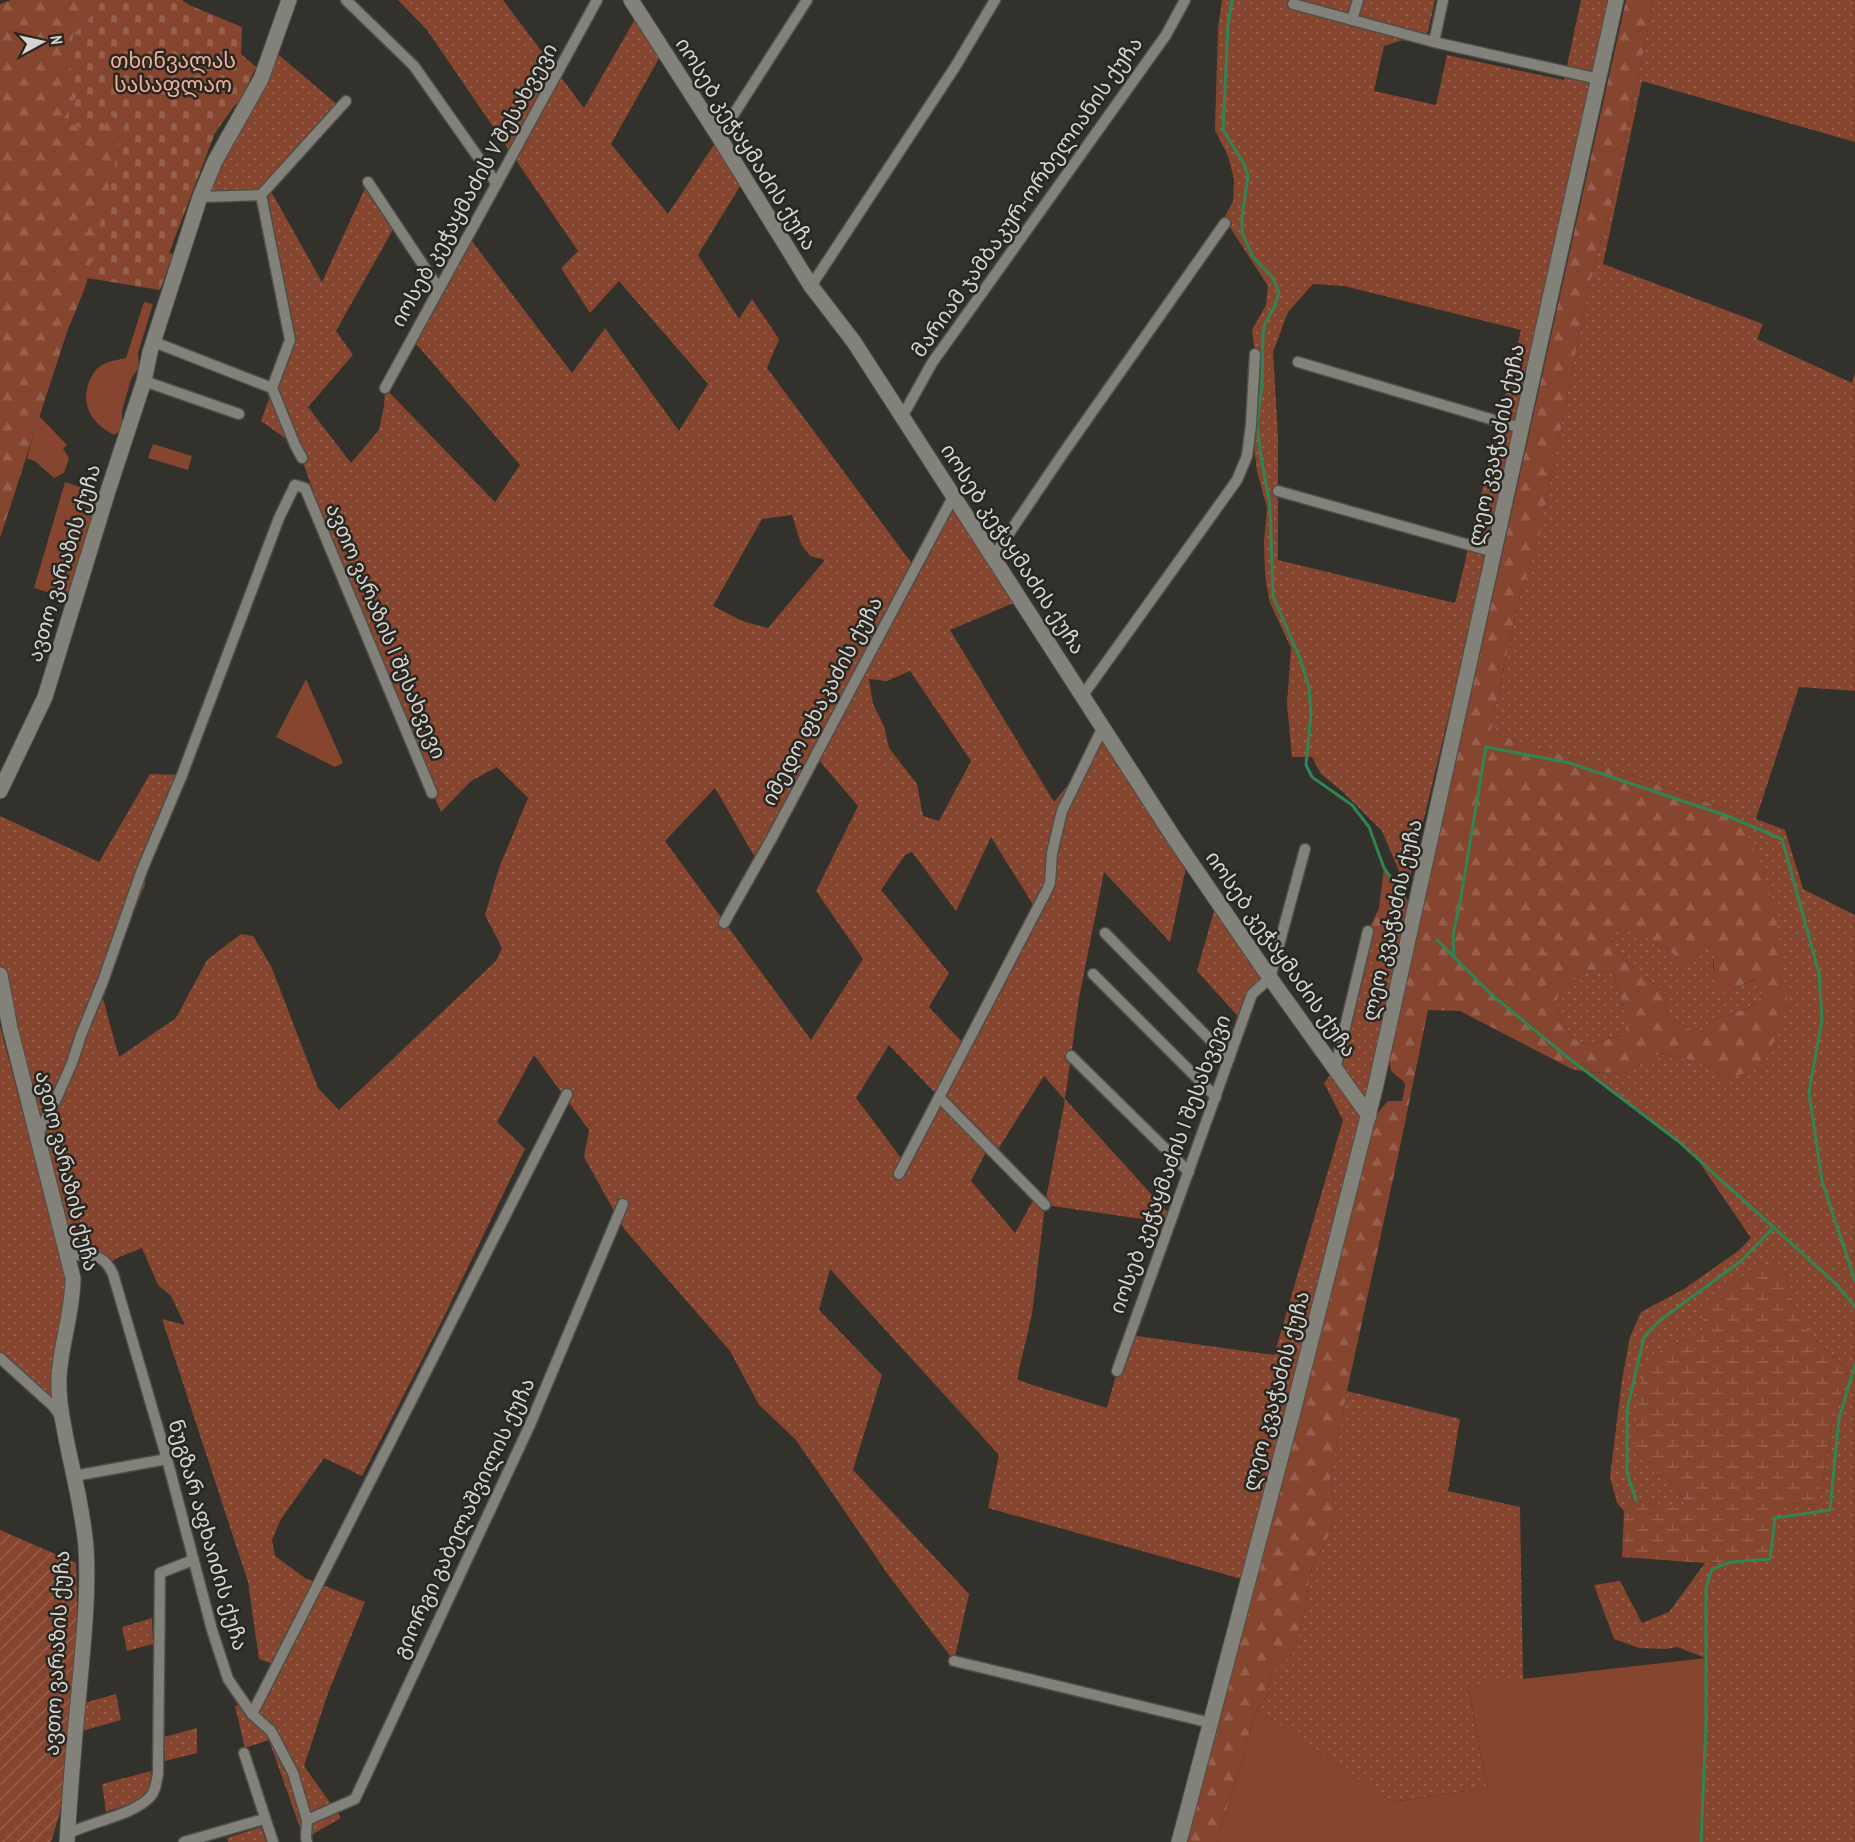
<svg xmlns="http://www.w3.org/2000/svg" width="1855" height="1842" font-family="'PT Sans Narrow','Noto Sans Georgian',sans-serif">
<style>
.grass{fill:url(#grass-dots);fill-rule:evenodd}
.forest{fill:url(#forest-firs);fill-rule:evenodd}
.wetland{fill:url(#wetland-marsh)}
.cemetery{fill:url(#cemetery-stones)}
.park{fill:#85452f}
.garden{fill:url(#garden-furrows)}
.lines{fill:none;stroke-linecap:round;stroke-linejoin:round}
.stream{stroke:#2f8553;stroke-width:3}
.street-casing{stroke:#4f4e48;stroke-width:13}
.secondary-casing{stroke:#4f4e48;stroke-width:17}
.street{stroke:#82817a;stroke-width:10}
.secondary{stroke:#82817a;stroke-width:15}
.labels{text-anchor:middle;stroke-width:5;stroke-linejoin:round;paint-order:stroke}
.park-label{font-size:21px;fill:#f4b099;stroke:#282721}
.street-label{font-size:21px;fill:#d6d5d1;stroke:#282721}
</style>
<defs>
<pattern id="grass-dots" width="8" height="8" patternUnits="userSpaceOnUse" patternTransform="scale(1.5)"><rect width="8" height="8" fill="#85452f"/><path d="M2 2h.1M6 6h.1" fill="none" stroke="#965f4c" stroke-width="1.8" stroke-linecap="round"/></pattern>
<pattern id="forest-firs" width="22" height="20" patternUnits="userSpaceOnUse" patternTransform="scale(1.5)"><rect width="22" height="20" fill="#85452f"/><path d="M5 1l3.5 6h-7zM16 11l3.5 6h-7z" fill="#965f4c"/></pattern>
<pattern id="wetland-marsh" width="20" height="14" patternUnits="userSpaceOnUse" patternTransform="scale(1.5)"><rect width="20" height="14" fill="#85452f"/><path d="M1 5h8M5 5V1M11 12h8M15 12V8" fill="none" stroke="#965f4c"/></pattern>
<pattern id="cemetery-stones" width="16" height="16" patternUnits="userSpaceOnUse" patternTransform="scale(1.5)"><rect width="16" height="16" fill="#85452f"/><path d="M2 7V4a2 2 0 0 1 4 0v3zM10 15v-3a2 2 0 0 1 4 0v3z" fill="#965f4c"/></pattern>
<pattern id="garden-furrows" width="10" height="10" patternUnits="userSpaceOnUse" patternTransform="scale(1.5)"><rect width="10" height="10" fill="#85452f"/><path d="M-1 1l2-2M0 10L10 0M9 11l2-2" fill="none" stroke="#965f4c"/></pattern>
</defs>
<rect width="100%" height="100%" fill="#32312b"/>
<g class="grass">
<path d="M 398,0 L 503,0 L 584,108 L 639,12 L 663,51 L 611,144 L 668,214 L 719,137 L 745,178 L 698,255 L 739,319 L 752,299 L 779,339 L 767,368 L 913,565 L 953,497 L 1021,600 L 950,630 L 1054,802 L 1108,736 L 1188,858 L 1170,942 L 1104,872 L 1079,998 L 1065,1099 L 1172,1217 L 1170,1223 L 1045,1205 L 1032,1314 L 1017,1379 L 1029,1384 L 1107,1408 L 1117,1371 L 1130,1335 L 1274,1355 L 1343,1120 L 1324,1083 L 1335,1069 L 1368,931 L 1381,945 L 1386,955 L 1403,966 L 1249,1581 L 988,1508 L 999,1455 L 830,1269 L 819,1310 L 882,1375 L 853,1470 L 969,1594 L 954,1661 L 889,1576 L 796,1440 L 759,1405 L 730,1351 L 624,1229 L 584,1157 L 589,1130 L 534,1055 L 497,1122 L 525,1149 L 441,1323 L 362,1476 L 324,1458 L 281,1519 L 272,1540 L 275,1556 L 305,1578 L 365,1602 L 328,1693 L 304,1766 L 341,1818 L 304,1839 L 269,1740 L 245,1748 L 235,1706 L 252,1702 L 262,1704 L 275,1665 L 259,1659 L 248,1582 L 162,1319 L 185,1325 L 171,1296 L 158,1285 L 142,1248 L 117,1258 L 109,1264 L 69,1255 L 0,975 L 0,816 L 99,862 L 150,774 L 182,775 L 142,870 L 145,885 L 129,922 L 103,999 L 119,1057 L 176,1018 L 207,960 L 241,934 L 253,936 L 271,966 L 318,1088 L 339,1110 L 496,961 L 502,948 L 485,915 L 499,868 L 528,798 L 497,767 L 471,781 L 441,812 C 387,696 343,575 300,454 L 295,445 L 261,421 L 290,340 L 261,195 L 200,197 L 272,49 L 340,107 L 268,186 L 322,282 L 368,182 L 396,224 L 336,331 L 353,355 L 308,407 L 351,463 L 379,430 L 384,406 L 385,388 L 495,502 L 520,465 L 412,339 L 468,236 L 572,373 L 605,328 L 679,431 L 708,384 L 619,281 L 590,313 L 561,268 L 578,251 L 427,30 ZM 792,515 L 801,544 L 810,556 L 825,560 L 768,628 L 742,621 L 713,606 L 762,519 ZM 910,671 L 971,761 L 939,821 L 923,816 L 917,784 L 889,748 L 884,726 L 873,704 L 869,679 L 887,681 ZM 817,758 L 858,806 L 816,891 L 863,959 L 811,1040 L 665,841 L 715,788 L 760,866 ZM 991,837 L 1037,911 L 966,1046 L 929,1007 L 949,973 L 881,890 L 905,855 L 912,852 L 956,911 ZM 889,1045 L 939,1097 L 904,1162 L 856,1098 ZM 1044,1076 L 1065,1100 L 1045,1204 L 1036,1195 L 1015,1233 L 971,1181 L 988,1148 L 995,1154 Z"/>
<path d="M 1222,0 L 1435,0 L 1428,32 L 1384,46 L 1374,91 L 1436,105 L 1447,55 L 1564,80 L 1581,0 L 1609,0 L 1517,429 L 1407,890 L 1382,831 L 1343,792 L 1321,774 L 1312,757 L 1292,757 L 1287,704 L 1291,648 L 1270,603 L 1265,576 L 1264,541 L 1267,508 L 1257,471 L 1251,425 L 1255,354 L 1252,330 L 1266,305 L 1268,286 L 1224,218 L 1233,201 L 1234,179 L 1228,156 L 1215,130 L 1218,28 ZM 1313,284 L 1344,286 L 1521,330 L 1455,603 L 1278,560 L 1278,436 L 1273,352 L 1288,312 Z"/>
<polygon points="1654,0 1855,0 1855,142 1642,81 1603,264 1763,324 1757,339 1852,383 1855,373 1855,691 1799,687 1756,819 1785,830 1803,889 1855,915 1855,1842 1701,1842 1706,1723 1706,1658 1677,1647 1666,1649 1639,1648 1614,1639 1594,1585 1620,1581 1642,1623 1669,1612 1705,1563 1770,1559 1767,1516 1788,1503 1818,1505 1832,1426 1849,1368 1819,1345 1792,1304 1786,1274 1760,1263 1745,1277 1727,1286 1703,1332 1658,1352 1658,1474 1677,1485 1686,1508 1658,1506 1636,1500 1624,1511 1617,1503 1610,1477 1622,1380 1630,1337 1641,1312 1684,1289 1738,1251 1751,1238 1697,1159 1678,1141 1586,1072 1625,1073 1661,1053 1698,1062 1728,1079 1788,1007 1737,813 1592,761 1530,747 1491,730 1517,605 1541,529 1588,289 1609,215"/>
<polygon points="1217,900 1270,978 1252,994 1243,1022 1197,971"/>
<polygon points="1628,925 1668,949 1684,966 1694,952 1706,945 1714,956 1713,970 1734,989 1756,979 1763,995 1750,1007 1713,1020 1698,1036 1668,1015 1665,992 1623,959 1609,936"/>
<polygon points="1587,970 1613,972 1625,1015 1626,1034 1587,1045 1571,1037 1556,1007 1559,991"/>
<polygon points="0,1026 60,1255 65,1281 67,1301 52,1401 0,1353"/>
<polygon points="1347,1391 1460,1419 1448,1491 1520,1507 1523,1679 1468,1686 1487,1788 1391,1802 1257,1709 1267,1695 1271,1675 1294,1651 1304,1614 1311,1570 1330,1532 1336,1513 1330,1478"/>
<polygon points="152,1618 153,1644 127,1651 122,1627"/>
<polygon points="116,1694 121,1720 82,1731 84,1703"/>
<polygon points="197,1728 197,1753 165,1761 164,1737"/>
<path d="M 151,1771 C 151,1775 152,1782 151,1786 C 147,1801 119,1807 106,1812 L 102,1784 Z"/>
<polygon points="261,1827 266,1842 228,1842 227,1838"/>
</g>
<g class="forest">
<polygon points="11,0 100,0 88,21 73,34 81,87 100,140 109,114 125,123 86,285 67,332 0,538 0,4"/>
<path d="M 1626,0 L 1654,0 L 1609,215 L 1588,289 L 1541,530 L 1517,605 L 1491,730 L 1530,747 L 1592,761 L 1737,813 L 1759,860 L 1775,912 L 1788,1007 L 1763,1066 L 1728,1079 L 1698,1062 L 1661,1053 L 1625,1073 L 1586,1072 L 1572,1069 L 1460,1011 L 1428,1010 L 1400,1147 L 1347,1391 L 1330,1478 L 1336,1513 L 1330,1532 L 1311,1570 L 1304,1614 L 1294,1651 L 1271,1675 L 1267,1695 L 1257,1709 L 1217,1842 L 1185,1842 L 1375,1116 L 1388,1101 L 1402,1101 L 1405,1086 L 1404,1082 L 1391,1071 L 1389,1061 ZM 1628,926 L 1668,949 L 1684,966 L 1694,952 L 1706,945 L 1714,956 L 1714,987 L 1721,995 L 1755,979 L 1763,995 L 1750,1007 L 1713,1020 L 1698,1036 L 1668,1015 L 1665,992 L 1623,959 L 1609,936 ZM 1587,970 L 1613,972 L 1625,1015 L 1626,1034 L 1587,1045 L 1571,1037 L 1556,1007 L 1559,991 Z"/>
<polygon points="1384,868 1416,912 1403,966 1386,955 1381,945 1368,931 1379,908"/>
</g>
<polygon class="wetland" points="1760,1263 1786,1274 1792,1304 1819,1345 1849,1368 1832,1426 1818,1505 1788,1503 1768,1516 1775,1518 1770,1559 1705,1563 1622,1557 1624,1511 1636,1500 1658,1506 1686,1507 1677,1485 1658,1474 1637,1456 1634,1435 1642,1377 1658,1352 1703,1332 1704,1310 1727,1286 1745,1277"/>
<polygon class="cemetery" points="100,0 182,0 189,5 242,27 241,54 256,67 239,104 235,105 215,133 169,253 173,254 160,290 87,278 125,123 109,115 100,140 64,119 81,87 74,84 69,61 73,34 88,21"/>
<g class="park">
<path d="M 144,302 L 153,304 L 138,353 L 139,367 L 131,379 L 122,411 L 122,427 L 120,431 L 114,435 C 93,424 80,406 89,382 C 92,376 94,371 99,367 C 107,361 117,360 126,358 Z"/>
<polygon points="39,416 67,445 63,449 69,458 64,473 54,478 36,462 27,458"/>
<polygon points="153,444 192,456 188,470 148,458"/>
<polygon points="65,482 100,494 67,598 34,588"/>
<polygon points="306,679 343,763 335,767 276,737"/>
<polygon points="1706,1658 1706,1723 1700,1842 1217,1842 1257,1709 1392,1802 1487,1788 1468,1685"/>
</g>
<polygon class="garden" points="0,1530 76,1563 78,1632 65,1780 60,1813 51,1842 0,1842"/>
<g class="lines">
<g class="stream">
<polyline points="1232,0 1228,25 1223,130 1243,162 1248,176 1242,216 1242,233 1253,257 1272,277 1279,292 1275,306 1265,323 1263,334 1262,384 1257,423 1261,457 1270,505 1273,596 1301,661 1309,688 1311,714 1306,765 1312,777 1352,805 1369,827 1384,868 1405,897"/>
<polyline points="1437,940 1492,995 1571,1060 1678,1141 1837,1285 1855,1307"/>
<polyline points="1454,958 1453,935 1461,897 1486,747 1570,763 1730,817 1782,839 1819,973 1822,1020 1809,1092 1822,1181 1855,1281"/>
<polyline points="1636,1500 1627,1473 1627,1410 1644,1337 1659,1321 1741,1261 1773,1228"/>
<polyline points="1701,1842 1706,1723 1706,1588 1712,1569 1731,1562 1770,1559 1775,1518 1830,1510 1839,1418 1855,1365"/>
</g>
<g class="street-casing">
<g id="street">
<polyline points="346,0 414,66 497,184"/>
<polyline points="1293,4 1434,42 1599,79"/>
<polyline points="1352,20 1358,0"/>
<polyline points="1434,42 1443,0"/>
<polyline points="719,137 807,0"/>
<polyline points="368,182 439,289"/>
<polyline points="261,195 290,340 272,388"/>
<polyline points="200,197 261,195 346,101"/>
<polyline points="811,286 955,67 995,0"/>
<polyline points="154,342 272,388 295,445 302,458"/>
<polyline points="1298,362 1521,428"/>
<polyline points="144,381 239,414"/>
<polyline points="385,388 597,0"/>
<polyline points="902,417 932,363 1166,35 1185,0"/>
<polyline points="1278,491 1494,552"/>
<polyline points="993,557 1064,452 1225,223"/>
<polyline points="1083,695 1237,480 1247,456 1251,425 1255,354"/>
<polyline points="724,923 773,836 953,497"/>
<polyline points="1105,933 1229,1059"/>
<polyline points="1093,974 1216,1097"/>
<polyline points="1071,1056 1189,1172"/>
<polyline points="1335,1069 1368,931"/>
<polyline points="939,1097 1045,1205"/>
<polyline points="37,1136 56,1099 72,1063 81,1035 103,981 142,870 182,775 279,518 295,485 305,488 432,793"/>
<polyline points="899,1174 1047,890 1050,883 1052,853 1062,811 1103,727"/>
<path d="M 69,1255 C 90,1256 103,1252 113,1274 L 167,1459 L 212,1630 L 228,1679 L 252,1714 L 271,1731 L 293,1773 L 307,1820 L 306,1838 L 307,1842"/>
<polyline points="0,1358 53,1406 60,1416"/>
<polyline points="1117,1371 1252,994 1270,978 1305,849"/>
<polyline points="74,1476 167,1459"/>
<polyline points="954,1661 1211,1723"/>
<polyline points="252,1714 567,1094"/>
<polyline points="244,1753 273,1842"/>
<polyline points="307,1820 355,1799 529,1427 623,1204"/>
<path d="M 67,1834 C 90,1822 134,1815 150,1797 C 156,1791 156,1782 158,1774 L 160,1573 L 193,1560"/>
<polyline points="184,1842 264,1819"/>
</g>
</g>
<g class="secondary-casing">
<g id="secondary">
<polyline points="631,0 719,137 811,286 854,342 1174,838 1270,978 1369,1116"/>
<polyline points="0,791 45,697 108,491 144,381 150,352 200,197 215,161 261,79 289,0"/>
<path d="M 0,975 L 10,1028 L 73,1278 C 73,1311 61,1343 59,1377 C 58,1402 64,1428 69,1453 C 76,1484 83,1515 86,1547 C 89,1595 83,1645 79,1692 C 74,1742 70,1792 67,1842"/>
<polyline points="1179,1842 1293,1411 1375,1089 1616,0"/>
</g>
</g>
<use href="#street" class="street"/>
<use href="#secondary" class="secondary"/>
</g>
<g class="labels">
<g class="park-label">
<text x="173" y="68">თხინვალას<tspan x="173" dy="24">სასაფლაო</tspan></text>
</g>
<g class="street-label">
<text transform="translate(746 144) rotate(58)" y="7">იოსებ კეჭაყმაძის ქუჩა</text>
<text transform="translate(474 185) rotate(-61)" y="7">იოსებ კეჭაყმაძის V შესახვევი</text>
<text transform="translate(1027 197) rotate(-55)" y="7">მარიამ ჯამბაკურ-ორბელიანის ქუჩა</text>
<text transform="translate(1496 445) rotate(-78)" y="7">ლეო კვაჭაძის ქუჩა</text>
<text transform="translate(1013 549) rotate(57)" y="7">იოსებ კეჭაყმაძის ქუჩა</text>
<text transform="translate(64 563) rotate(-73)" y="7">ავთო ვარაზის ქუჩა</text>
<text transform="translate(386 631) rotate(67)" y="7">ავთო ვარაზის I შესახვევი</text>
<text transform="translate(822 701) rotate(-62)" y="7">იმედო ფხაკაძის ქუჩა</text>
<text transform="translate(1392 920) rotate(-77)" y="7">ლეო კვაჭაძის ქუჩა</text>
<text transform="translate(1281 954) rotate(55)" y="7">იოსებ კეჭაყმაძის ქუჩა</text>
<text transform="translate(1170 1164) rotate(-70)" y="7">იოსებ კეჭაყმაძის I შესახვევი</text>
<text transform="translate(67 1171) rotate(76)" y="7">ავთო ვარაზის ქუჩა</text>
<text transform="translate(1276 1391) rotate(-75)" y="7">ლეო კვაჭაძის ქუჩა</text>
<text transform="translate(464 1518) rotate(-65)" y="7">გიორგი გაბელაშვილის ქუჩა</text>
<text transform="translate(208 1535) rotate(74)" y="7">ნუგზარ აფხაიძის ქუჩა</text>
<text transform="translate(57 1653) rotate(-87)" y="7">ავთო ვარაზის ქუჩა</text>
</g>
</g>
<g transform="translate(42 42) rotate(82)" stroke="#282721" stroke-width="4.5" paint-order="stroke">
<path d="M0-4.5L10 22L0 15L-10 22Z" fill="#d6d5d1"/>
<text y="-9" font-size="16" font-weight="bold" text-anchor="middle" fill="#d6d5d1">N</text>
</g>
</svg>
